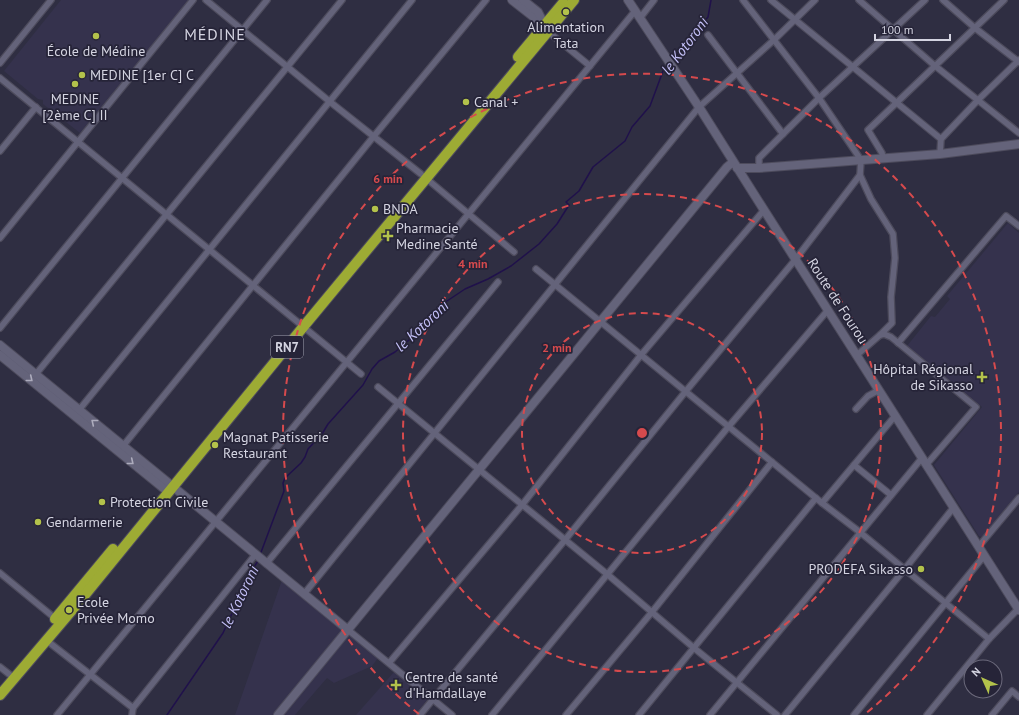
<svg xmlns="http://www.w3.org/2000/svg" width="1019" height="715" font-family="'PT Sans',sans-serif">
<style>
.built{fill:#35324d}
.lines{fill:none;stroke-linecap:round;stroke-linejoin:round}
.stream{stroke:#20114b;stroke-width:1.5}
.street-casing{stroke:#4d4b5c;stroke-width:8}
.secondary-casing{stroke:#4d4b5c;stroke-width:10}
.highway-casing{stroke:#4d4b5c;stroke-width:12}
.street{stroke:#64637a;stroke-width:5.5}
.secondary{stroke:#64637a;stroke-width:8}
.highway{stroke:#9dab34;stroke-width:10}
.oneway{stroke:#adacbd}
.ring{fill:none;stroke:#d64a4d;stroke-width:2;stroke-dasharray:7 5}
.poi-dot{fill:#b3c24b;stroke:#262438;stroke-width:1.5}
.labels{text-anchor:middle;stroke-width:3.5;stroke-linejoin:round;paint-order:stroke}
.shield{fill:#262438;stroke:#a09fae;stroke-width:1}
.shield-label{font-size:13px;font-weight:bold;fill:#d4d4e1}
.poi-label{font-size:14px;fill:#d4d4e1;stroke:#262438;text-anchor:start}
.street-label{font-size:14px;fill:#d4d4e1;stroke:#262438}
.water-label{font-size:15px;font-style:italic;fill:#c5c1f9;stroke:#262438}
.quarter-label{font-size:16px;letter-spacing:1px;fill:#d4d4e1;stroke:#262438}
.centre{fill:#d64a4d;stroke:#262438;stroke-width:2}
.ring-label{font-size:12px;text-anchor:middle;font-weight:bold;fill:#d64a4d;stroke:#262438;stroke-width:3.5;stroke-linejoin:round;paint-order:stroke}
</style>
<rect width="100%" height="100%" fill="#2f2e42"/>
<g class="built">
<polygon points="61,0 189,0 80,133 43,104 43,100 38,99 4,71"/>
<polygon points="1008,223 1019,233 1019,492 982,537 979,536 934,465 982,407 907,346 931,316 935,317 950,299 947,296"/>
<polygon points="282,580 378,658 372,666 334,683 327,678 295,715 235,715"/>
<polygon points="394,672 428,699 415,715 356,715"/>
</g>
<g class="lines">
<g class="stream">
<polyline points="672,61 708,17 711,0"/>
<polyline points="260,555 284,491 283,483 285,478 301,463 305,457 308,449 322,434 328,424 363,385 372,369 379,361 395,352 409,340 441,305 465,289 488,279 511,266 539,244 557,224 569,205 566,202 579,191 593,167 625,141 632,127 650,106 663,71 668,65"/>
<polyline points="167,715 223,633 252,570 258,561"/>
</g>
<g class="street-casing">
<g id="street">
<polyline points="206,0 329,101 421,174 514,252"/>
<polyline points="771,0 941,139"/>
<polyline points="859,0 934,65 1019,133"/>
<polyline points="943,0 975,28 1019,62"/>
<polyline points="640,18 654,0"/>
<polyline points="546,30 590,66"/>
<polyline points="708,35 783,134"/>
<polyline points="0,63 51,0"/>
<polyline points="0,78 361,374"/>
<polyline points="0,151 36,107"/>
<polyline points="940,154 941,139 978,100 1019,60"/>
<polyline points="883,159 882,153 868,130 1004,0"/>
<polyline points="759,168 759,158 819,98 925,0"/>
<polyline points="860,175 871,199 893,234 895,258 891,297 892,323 880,335"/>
<polyline points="0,238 193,0"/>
<polyline points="536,269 822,503 861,533 989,639"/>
<polyline points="0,328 267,0"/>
<polyline points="898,343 1006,216 1019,226"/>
<polyline points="857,355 880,335 884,334 891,337 976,407 926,465"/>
<polyline points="36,374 342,0"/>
<polyline points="378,387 607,574 694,648 777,715"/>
<polyline points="856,409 868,396 879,390"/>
<polyline points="79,410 412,0"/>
<polyline points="123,446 374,136 486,0"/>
<polyline points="854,465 891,495"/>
<polyline points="822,503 895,416"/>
<polyline points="979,546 1019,498"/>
<polyline points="266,564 498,282"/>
<polyline points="0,573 56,619"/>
<polyline points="304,594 699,107 775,39 815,0"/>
<polyline points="347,629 452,715"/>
<polyline points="46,640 133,708"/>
<polyline points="389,663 522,505 641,355 764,210"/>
<polyline points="0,667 14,678"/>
<polyline points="57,715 635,11"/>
<polyline points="132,715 133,708 255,555"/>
<polyline points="420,715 565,540 686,391 795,260 860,175 861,160 819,98 743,0"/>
<polyline points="492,715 729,426 828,310"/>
<polyline points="566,715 652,612 772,462"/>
<polyline points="639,715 816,498"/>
<polyline points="710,715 922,458"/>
<polyline points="785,715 904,570 954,507"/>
<polyline points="854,715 984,556"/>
<polyline points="927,715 989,639 1019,608"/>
<polyline points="992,715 1012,691 1019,697"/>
</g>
</g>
<g class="secondary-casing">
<g id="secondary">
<polyline points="512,0 535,18 542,20 550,27"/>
<polyline points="523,0 538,12 542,20"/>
<polyline points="628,0 699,107 764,210 1019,610"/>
<polyline points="737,168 759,168 940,154 1019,144"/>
<polyline points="0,345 347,629"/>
<polyline points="0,355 168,492"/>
<polyline points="278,715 727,167 733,162"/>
</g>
</g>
<g class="highway-casing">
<g id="highway">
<polyline points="518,57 563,3"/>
<polyline points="55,619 113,549"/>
<polyline points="0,695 84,596 304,326 574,0"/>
</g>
</g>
<use href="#street" class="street"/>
<use href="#secondary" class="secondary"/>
<use href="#highway" class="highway"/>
</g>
<defs><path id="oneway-chevron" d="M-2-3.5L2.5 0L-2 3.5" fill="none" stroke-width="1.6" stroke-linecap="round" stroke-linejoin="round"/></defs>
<g class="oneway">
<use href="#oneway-chevron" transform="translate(30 379) rotate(39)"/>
<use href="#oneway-chevron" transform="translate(94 422) rotate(-141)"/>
<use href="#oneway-chevron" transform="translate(131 462) rotate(39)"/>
</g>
<g class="ring">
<circle cx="642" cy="433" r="120"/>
<circle cx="642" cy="433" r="239"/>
<path d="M419 714A359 359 0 1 1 865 714"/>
</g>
<g class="poi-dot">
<circle cx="566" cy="12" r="4"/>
<circle cx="96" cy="36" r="4"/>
<circle cx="82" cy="75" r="4"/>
<circle cx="75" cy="84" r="4"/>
<circle cx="466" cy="102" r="4"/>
<circle cx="375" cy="209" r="4"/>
<path d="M386 230h4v4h4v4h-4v4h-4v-4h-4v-4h4z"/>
<path d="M980 371h4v4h4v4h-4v4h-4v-4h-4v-4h4z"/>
<circle cx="215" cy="445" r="4"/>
<circle cx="102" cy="502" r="4"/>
<circle cx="38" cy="522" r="4"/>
<circle cx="921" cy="569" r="4"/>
<circle cx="69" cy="610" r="4"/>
<path d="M394 679h4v4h4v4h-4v4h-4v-4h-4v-4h4z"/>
</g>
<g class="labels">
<rect class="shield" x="271" y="336" width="32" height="22" rx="3"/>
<g class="shield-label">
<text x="287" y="352">RN7</text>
</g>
<g class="poi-label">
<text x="566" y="32" text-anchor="middle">Alimentation<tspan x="566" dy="16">Tata</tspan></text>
<text x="96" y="56" text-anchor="middle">École de Médine</text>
<text x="90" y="80">MEDINE [1er C] C</text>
<text x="75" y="104" text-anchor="middle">MEDINE<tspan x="75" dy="16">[2ème C] II</tspan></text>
<text x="474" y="107">Canal +</text>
<text x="383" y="214">BNDA</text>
<text x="396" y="233">Pharmacie<tspan x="396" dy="16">Medine Santé</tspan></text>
<text x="973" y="374" text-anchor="end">Hôpital Régional<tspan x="973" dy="16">de Sikasso</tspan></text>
<text x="223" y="442">Magnat Patisserie<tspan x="223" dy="16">Restaurant</tspan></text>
<text x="110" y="507">Protection Civile</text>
<text x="46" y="527">Gendarmerie</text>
<text x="913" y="574" text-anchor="end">PRODEFA Sikasso</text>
<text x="77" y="607">Ecole<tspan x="77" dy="16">Privée Momo</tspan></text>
<text x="405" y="682">Centre de santé<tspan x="405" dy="16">d'Hamdallaye</tspan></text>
</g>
<g class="street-label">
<text transform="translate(838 301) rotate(57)" y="5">Route de Fourou</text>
</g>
<g class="water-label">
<text transform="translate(685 46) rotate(-53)" y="5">le Kotoroni</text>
<text transform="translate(422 326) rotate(-43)" y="5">le Kotoroni</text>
<text transform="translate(240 597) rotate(-64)" y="5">le Kotoroni</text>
</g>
<g class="quarter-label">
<text x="215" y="40">MÉDINE</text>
</g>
</g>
<circle cx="642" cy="433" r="6" class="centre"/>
<g class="ring-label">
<text x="388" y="183">6 min</text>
<text x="473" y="268">4 min</text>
<text x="557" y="352">2 min</text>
</g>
<g transform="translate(983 679) rotate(315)"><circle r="19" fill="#262438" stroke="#6c6a7c"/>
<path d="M0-3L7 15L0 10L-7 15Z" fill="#b3c24b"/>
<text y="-6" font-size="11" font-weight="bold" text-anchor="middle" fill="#d4d4e1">N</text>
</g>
<path d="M875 34v6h75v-6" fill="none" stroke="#d4d4e1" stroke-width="2"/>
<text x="881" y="34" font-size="12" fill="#d4d4e1" stroke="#262438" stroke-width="3" paint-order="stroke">100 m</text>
</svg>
